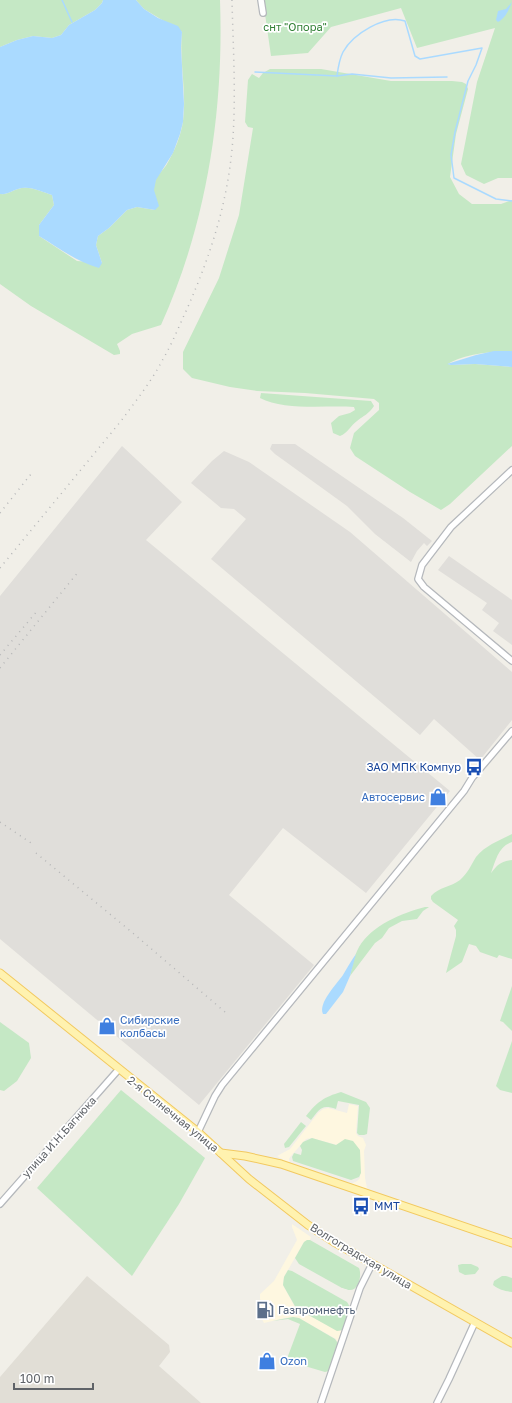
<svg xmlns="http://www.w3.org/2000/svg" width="512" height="1403" font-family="'Golos Text',sans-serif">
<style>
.commercial{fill:#fef7e0}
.industrial{fill:#e0deda}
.education{fill:#e1ded6}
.green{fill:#c5e8c5}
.water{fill:#aadaff}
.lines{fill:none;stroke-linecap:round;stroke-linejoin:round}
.stream{stroke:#aadaff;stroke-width:1.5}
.minor-casing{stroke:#b5b8bc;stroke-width:8}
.major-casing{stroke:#f2c960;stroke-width:9}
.minor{stroke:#fff;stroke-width:5.5}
.major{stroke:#fff2af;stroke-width:7}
.rail{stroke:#b6b7b8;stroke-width:1.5;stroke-dasharray:1 5;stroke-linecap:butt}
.labels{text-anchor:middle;stroke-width:3.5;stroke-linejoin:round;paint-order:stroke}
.park-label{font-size:11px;fill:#348238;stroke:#fff}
.transit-label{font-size:11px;fill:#164399;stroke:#fff;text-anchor:end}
.shop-label{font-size:11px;fill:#366cbe;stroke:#fff;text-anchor:start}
.street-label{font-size:11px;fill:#5f6368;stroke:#fff}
.service-label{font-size:11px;fill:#4e5e75;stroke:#fff;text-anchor:start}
</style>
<rect width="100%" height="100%" fill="#f1efe8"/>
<g class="commercial">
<polygon points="349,1104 358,1106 356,1133 358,1136 363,1138 366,1145 364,1151 365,1178 367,1188 371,1191 351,1184 357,1181 360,1178 360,1151 311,1138 306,1139 291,1156 289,1159 290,1164 277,1156 290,1149 318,1113 323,1109 328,1108 347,1113"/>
<polygon points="292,1224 311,1237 310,1240 304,1242 284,1277 283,1285 296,1309 339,1331 343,1330 338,1343 336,1339 299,1318 293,1317 285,1318 264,1323 256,1308 263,1304 260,1299 260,1294 274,1281 297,1240 292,1227"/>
</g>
<g class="industrial">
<polygon points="272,444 295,444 403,518 432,541 427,546 424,543 417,551 411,562 375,534 347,506 275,454 270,449"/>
<polygon points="122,446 182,502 146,540 450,791 366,893 283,828 229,895 314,965 199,1105 0,939 0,596"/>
<polygon points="224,451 249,462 350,532 512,672 512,720 480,760 434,719 420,735 211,559 246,519 234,509 221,508 191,483 212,461"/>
<polygon points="449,556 512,600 512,645 493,631 499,623 482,610 487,603 438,570"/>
</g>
<polygon class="education" points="87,1276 169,1345 170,1352 159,1366 201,1403 0,1403 0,1377"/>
<g class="green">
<polygon points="0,0 103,0 102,3 95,10 69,25 61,35 52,38 33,36 17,40 0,47"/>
<path d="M 136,0 L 220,0 C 224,111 207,223 161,325 L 132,334 L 117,344 L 120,351 L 120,354 L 114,355 L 31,306 L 0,284 L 0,194 C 7,195 11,191 18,189 C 29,185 42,192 52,195 L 54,205 L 39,225 L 39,236 L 77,261 L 102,263 L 96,245 L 98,236 L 109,228 L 127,210 L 137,207 L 155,210 C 154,200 152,188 156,179 C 158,174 164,169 167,164 C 174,152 181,136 183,121 C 187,92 179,62 182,32 L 144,9 Z"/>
<polygon points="263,0 512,0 512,178 498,178 484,184 466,175 461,164 477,82 495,28 417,48 401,8 331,27 308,53 271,56"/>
<path d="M 270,69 L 321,69 L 391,81 L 452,81 L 462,82 L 466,84 L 468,89 L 456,134 L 450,177 L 459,194 L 472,204 L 501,204 L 512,200 L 512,351 C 494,351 463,354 448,364 L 451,365 L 475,364 L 512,367 L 512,446 L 450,504 L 441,510 L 410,492 L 355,456 L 350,448 L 354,433 L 379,410 L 379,403 L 374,399 L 305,393 L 257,391 L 230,387 L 192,378 L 183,369 L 183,352 L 219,278 L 239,215 L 253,128 L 248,127 L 245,122 L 248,80 L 252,74 L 259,78 L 263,73 Z"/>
<path d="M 261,393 L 371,401 L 374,406 C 368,415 364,415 357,421 C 350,426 348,433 340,436 L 333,433 L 331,423 L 339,416 L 350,413 L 355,410 L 354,407 C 326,405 284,411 260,398 Z"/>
<path d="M 512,834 L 512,842 C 498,847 496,860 491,873 C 498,865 499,862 512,860 L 512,959 L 499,955 L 497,958 L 480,952 L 476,946 L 469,944 L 462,962 L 446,973 L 456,936 L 456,930 L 454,926 L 458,920 L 433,902 L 431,899 L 431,896 C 439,887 451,887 460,880 C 468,873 471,865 476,857 C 486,845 499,841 512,834 Z"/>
<path d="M 425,907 L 429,907 L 423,911 L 417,919 L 402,921 L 389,928 L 382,938 L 375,943 L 350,976 C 352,967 354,956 359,947 C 372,925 402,913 425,907 Z"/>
<polygon points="512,986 512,1031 503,1022 500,1021"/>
<polygon points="0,1022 29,1043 31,1058 17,1081 4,1091 0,1090"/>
<polygon points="512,1041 512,1093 500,1090 496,1086"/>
<polygon points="121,1090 205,1158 179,1204 132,1276 37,1188"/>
<path d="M 341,1092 L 366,1102 L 370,1108 L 367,1134 L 364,1135 L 359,1135 L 357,1133 L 359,1105 L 338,1101 L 336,1109 C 321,1104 320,1109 311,1120 L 306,1116 C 317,1102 324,1097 341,1092 Z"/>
<polygon points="301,1122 306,1126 289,1147 285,1148 284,1144"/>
<polygon points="312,1138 336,1145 345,1139 353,1141 360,1150 361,1173 359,1177 351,1180 293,1161 292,1157 294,1153 301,1155 302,1150 300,1146 303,1142"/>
<path d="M 307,1240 L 310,1240 L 359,1268 C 362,1275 359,1291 349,1290 C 348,1290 343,1288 342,1288 L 299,1264 L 295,1258 L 304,1242 Z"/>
<polygon points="462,1264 471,1264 478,1267 479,1269 475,1274 465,1275 459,1272 458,1265"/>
<polygon points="288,1270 292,1271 347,1302 350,1307 343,1330 337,1331 296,1308 283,1285 284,1277"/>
<path d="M 502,1276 L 506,1276 L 512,1278 L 512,1292 C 505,1291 499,1290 493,1285 L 494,1281 Z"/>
<polygon points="293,1317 299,1318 335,1339 339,1345 329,1371 325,1372 291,1362 288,1359 288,1356 300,1324 288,1319 272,1321"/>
</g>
<g class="water">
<path d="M 103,0 L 136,0 L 144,9 L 158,18 L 178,26 L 182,32 L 181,47 L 184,104 L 183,122 L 180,134 L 173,153 L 156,180 L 154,190 L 159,206 L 155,210 L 137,207 L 127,210 L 109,228 L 98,236 L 96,245 L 102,263 L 99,268 C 77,262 59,248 39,236 L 39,225 L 54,205 L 52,195 C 42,192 29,185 18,189 C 11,191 7,195 0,194 L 0,47 L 17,40 L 33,36 L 52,38 L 61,35 L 69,25 L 95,10 L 102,3 Z"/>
<path d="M 512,2 C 509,9 506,18 498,22 L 496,20 L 498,11 L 506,9 Z"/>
<polygon points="494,351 512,351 512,367 475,364 451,365 447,364 476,355"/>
<path d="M 356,954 L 350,976 L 343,992 L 326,1014 L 323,1014 C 318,1003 336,985 343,975 C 347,968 351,961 356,954 Z"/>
</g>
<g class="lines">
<g class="stream">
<polyline points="62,0 72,22"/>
<polyline points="255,72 337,76 352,74 391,78 447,77"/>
<path d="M 337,76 C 338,68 339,60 343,52 C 353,34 385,14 405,21 L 415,56 L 420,59 L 482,48 L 476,65 L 468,81 L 455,132 L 451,155 L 454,178 L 496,199 L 512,201"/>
</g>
<g class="minor-casing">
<g id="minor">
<polyline points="261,0 263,13"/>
<polyline points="512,470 451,527 422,565 418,579 424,587 512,661"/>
<polyline points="198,1132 215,1096 222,1085 464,791 472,778 512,731"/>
<polyline points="0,1204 119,1069"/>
<polyline points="321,1403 360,1288 372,1264"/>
<polyline points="437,1403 449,1379 475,1322"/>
</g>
</g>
<g class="major-casing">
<g id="major">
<polyline points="0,973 198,1132 249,1179 308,1225 334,1242 512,1343"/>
<polyline points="221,1153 245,1156 281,1164 512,1243"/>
</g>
</g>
<use href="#minor" class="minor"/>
<use href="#major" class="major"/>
<g class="rail">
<polyline points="0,513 31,474"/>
<path d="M 0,568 L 121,421 C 135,402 151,382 162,361 C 172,344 179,326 187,309 C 212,252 229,198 233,137 C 236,91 233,45 232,0"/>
<polyline points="0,655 38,610"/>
<polyline points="0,668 79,571"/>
<polyline points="0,822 31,843"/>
<polyline points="36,853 134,934 225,1012"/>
</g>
</g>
<defs>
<g id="bus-bare" transform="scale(1.38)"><path d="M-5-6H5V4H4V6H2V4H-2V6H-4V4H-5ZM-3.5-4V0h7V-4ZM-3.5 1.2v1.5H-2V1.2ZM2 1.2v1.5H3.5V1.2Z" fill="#1a4fb4" stroke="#fff" stroke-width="2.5" paint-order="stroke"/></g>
<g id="shop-bare" transform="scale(1.38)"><path d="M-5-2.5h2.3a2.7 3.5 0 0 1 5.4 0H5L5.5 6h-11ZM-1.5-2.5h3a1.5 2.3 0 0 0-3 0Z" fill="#3f7fe0" stroke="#fff" stroke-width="2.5" paint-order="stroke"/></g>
<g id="fuel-bare" transform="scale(1.38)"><path d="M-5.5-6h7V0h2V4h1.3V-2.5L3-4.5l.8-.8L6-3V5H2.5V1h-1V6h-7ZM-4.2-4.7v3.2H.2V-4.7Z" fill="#5c6f8a" stroke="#fff" stroke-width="2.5" paint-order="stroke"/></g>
</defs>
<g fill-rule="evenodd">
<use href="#bus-bare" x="474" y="767"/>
<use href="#shop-bare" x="438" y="797"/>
<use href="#shop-bare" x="107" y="1026"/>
<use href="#bus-bare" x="361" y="1206"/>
<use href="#fuel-bare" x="265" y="1310"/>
<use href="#shop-bare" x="267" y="1361"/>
</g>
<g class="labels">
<g class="park-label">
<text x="295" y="31">снт "Опора"</text>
</g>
<g class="transit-label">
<text x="461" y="771">ЗАО МПК Компур</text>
<text x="374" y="1210" text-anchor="start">ММТ</text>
</g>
<g class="shop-label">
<text x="425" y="801" text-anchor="end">Автосервис</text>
<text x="120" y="1024">Сибирские<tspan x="120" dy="13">колбасы</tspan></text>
<text x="280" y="1365">Ozon</text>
</g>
<g class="street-label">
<text transform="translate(173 1114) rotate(39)" y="4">2-я Солнечная улица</text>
<text transform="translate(59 1137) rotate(-48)" y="4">улица И.Н.Багнюка</text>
<text transform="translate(361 1256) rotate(31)" y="4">Волгоградская улица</text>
</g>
<g class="service-label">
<text x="278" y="1314">Газпромнефть</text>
</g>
</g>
<path d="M14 1383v6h79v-6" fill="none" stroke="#5f6368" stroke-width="2"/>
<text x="20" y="1383" font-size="12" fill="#5f6368" stroke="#ffffff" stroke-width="3" paint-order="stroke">100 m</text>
</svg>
